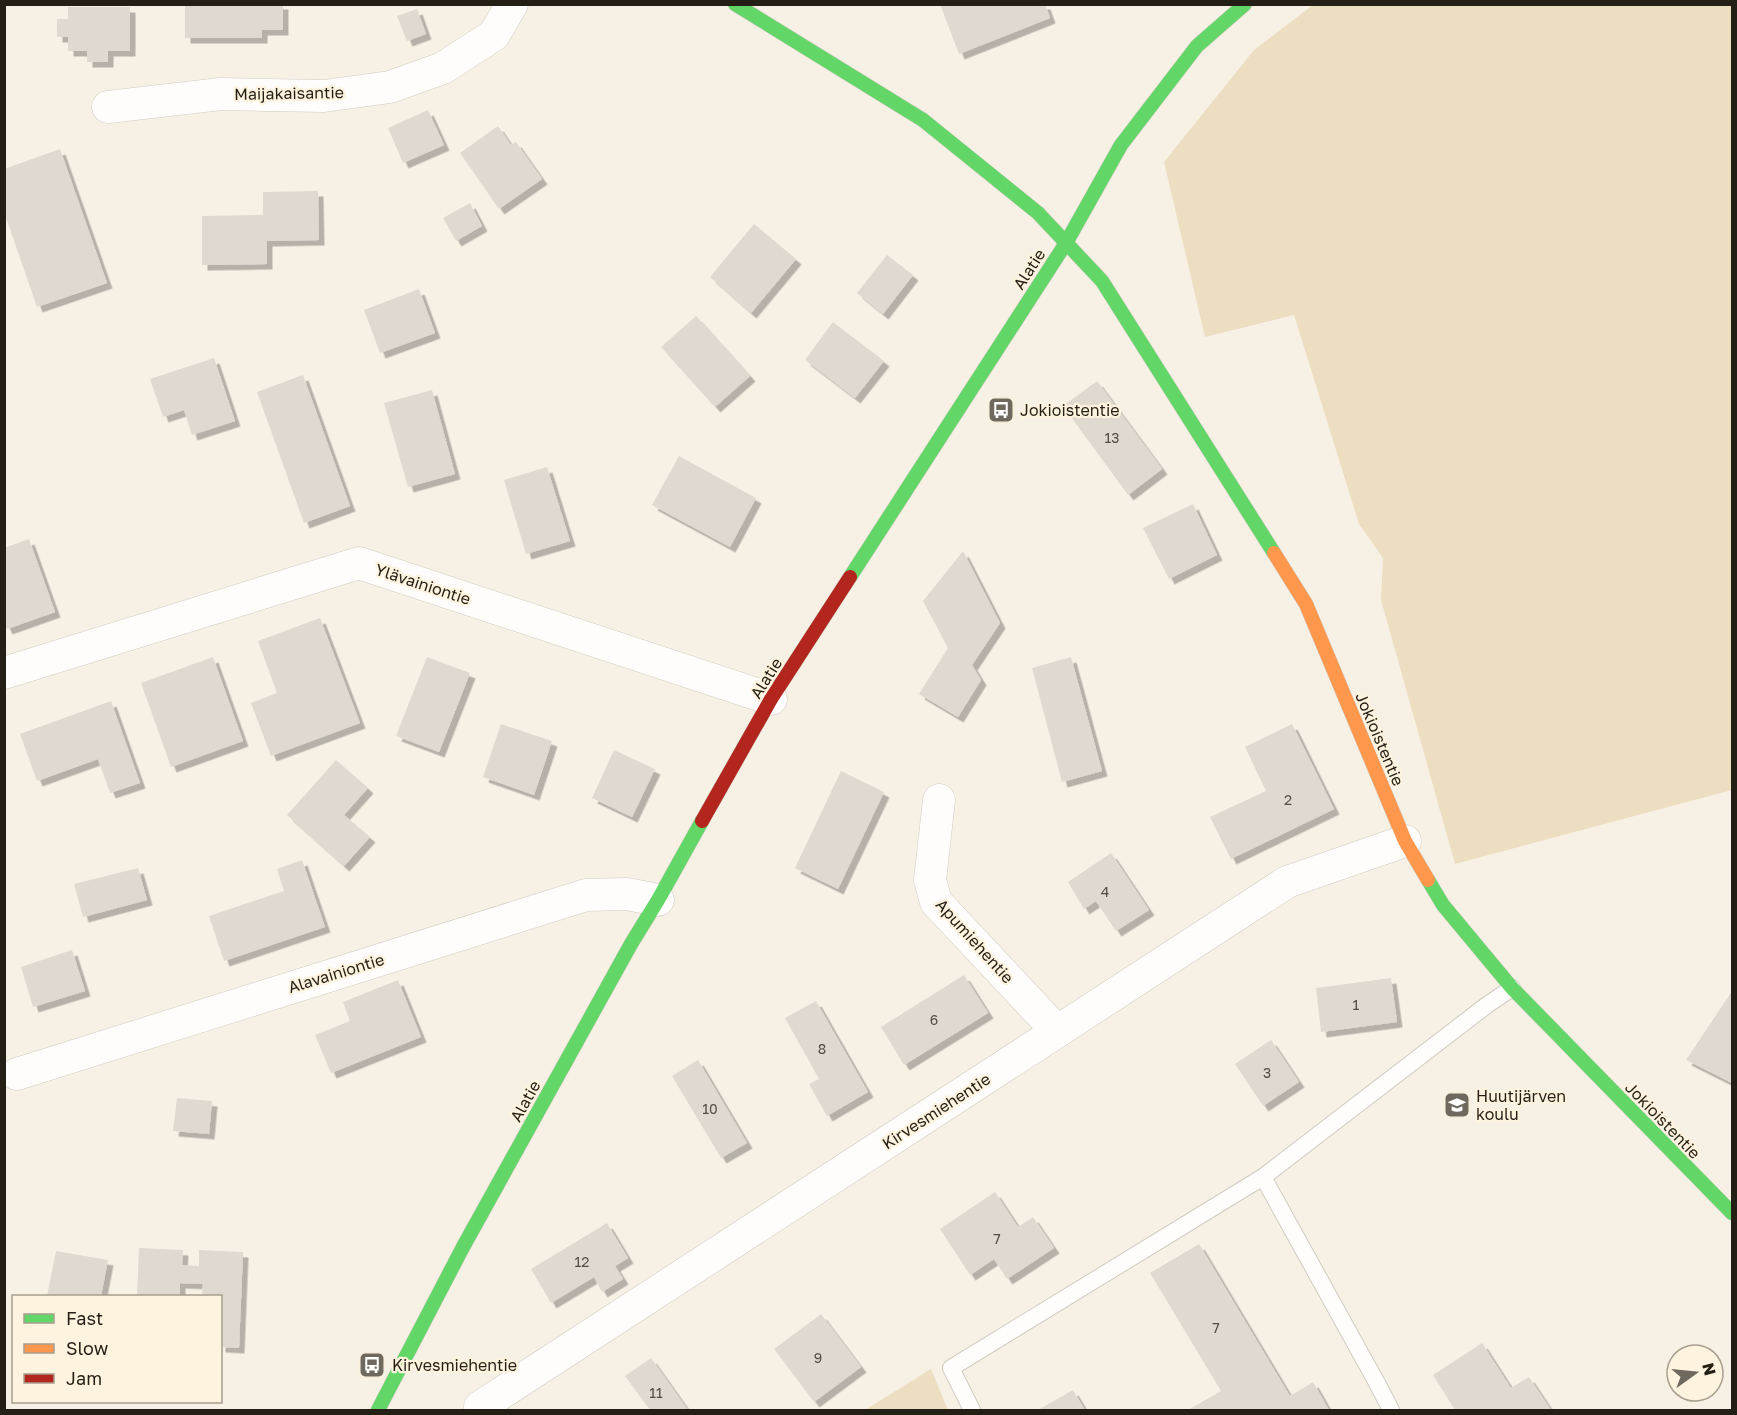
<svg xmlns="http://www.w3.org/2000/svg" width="1737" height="1415" font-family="'Golos Text',sans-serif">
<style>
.green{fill:#eedec1}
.building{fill:#dfd9cf;filter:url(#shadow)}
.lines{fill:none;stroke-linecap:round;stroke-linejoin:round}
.lane-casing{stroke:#d0cbc1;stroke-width:18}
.street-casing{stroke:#d0cbc1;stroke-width:33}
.fast-casing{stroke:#d0cbc1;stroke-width:15}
.slow-casing{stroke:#d0cbc1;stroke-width:15}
.jam-casing{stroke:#d0cbc1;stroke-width:15}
.lane{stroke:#fefdfb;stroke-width:16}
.street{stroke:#fefdfb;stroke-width:32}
.fast{stroke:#63d668;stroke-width:14}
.slow{stroke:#ff974d;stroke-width:14}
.jam{stroke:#b3261e;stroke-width:14}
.labels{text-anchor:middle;stroke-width:4.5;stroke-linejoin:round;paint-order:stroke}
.number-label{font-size:14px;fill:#534e44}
.street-label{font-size:16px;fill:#241f15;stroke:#fef3de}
.poi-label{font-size:16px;fill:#241f15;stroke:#fef3de;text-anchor:start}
</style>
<defs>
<filter id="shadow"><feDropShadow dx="5.5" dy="5.5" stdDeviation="0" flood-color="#0004"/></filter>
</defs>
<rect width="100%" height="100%" fill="#f7f1e5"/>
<g class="green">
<polygon points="1313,5 1732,5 1732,790 1455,864 1381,600 1383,558 1359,524 1294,315 1205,337 1164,162 1254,50"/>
<polygon points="931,1369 948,1410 865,1410"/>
</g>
<g class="building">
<polygon points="185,4 283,4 283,30 262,30 262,38 185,38"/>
<polygon points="940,4 1045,4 1050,18 959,54"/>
<polygon points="68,7 130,7 130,51 108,51 108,62 87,62 87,51 68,51 68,37 57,37 57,19 68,19"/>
<polygon points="417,9 426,34 407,41 397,16"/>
<polygon points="428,110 444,145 403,163 388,128"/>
<polygon points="498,126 511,145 516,142 542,179 499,209 460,153"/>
<polygon points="60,149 107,283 37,307 4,212 4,169"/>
<polygon points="318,191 319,240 267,241 267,264 202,265 202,216 263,215 263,192"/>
<polygon points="470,203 482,226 456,241 443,218"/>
<polygon points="754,224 796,259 751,313 710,277"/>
<polygon points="887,255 913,275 883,314 857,293"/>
<polygon points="419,289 435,333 380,353 364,310"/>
<polygon points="696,316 750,376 715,407 661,347"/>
<polygon points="833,322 884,361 855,398 805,360"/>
<polygon points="214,358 235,421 192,435 184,410 163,417 150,379"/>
<polygon points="303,375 350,506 304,523 257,392"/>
<polygon points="1097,381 1162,469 1128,495 1063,406"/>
<polygon points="432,390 455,474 408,487 384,403"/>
<polygon points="679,456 756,498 730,547 652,505"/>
<polygon points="547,467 570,541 526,554 504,480"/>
<polygon points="1193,504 1217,555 1169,579 1143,528"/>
<polygon points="29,539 55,612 7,629 4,622 4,548"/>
<polygon points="963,551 1000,623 972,665 981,680 958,717 919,694 948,648 923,601"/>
<polygon points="320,618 360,723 271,756 251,703 277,693 258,641"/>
<polygon points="213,657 243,741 171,767 141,683"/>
<polygon points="427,657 470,673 439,752 396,736"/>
<polygon points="1071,657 1102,771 1062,782 1032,668"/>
<polygon points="111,701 140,783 110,793 98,759 37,781 20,734"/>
<polygon points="501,724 552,741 534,795 483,777"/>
<polygon points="1292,724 1334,809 1231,859 1210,817 1266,791 1245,747"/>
<polygon points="614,750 655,769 632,817 592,798"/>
<polygon points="336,760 368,788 344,815 370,837 344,866 287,815"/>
<polygon points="841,771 884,792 838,889 795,868"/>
<polygon points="1111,853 1149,910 1116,931 1096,901 1084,909 1068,882"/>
<polygon points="302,860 325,927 224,961 209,916 284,891 277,869"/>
<polygon points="138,868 147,900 83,917 74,884"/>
<polygon points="72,950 85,991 33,1007 21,967"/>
<polygon points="964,975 988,1013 904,1065 881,1027"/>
<polygon points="1391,978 1397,1022 1321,1032 1316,988"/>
<polygon points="398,980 421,1037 331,1073 315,1035 350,1021 343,1002"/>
<polygon points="1732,991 1732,1083 1686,1060"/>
<polygon points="816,1001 868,1092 827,1116 809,1084 819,1079 785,1018"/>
<polygon points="1271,1040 1299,1082 1263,1106 1235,1064"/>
<polygon points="698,1060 747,1143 721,1158 672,1076"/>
<polygon points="177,1098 212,1101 209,1134 173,1131"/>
<polygon points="995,1192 1018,1227 1033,1217 1054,1248 1007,1279 994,1259 970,1275 940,1229"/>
<polygon points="607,1223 628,1258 615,1266 623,1279 602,1292 594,1277 551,1303 531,1269"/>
<polygon points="1199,1244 1290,1396 1313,1382 1329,1410 1188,1410 1221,1391 1150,1273"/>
<polygon points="139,1248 183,1250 182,1265 199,1266 199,1250 243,1252 239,1348 220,1347 220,1296 202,1296 203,1284 180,1283 180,1296 137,1296"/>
<polygon points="56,1251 108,1260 101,1296 47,1296"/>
<polygon points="821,1314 861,1367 814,1402 774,1349"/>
<polygon points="1482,1343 1511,1388 1529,1377 1551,1410 1455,1410 1433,1375"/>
<polygon points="651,1358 688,1410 650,1410 625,1376"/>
<polygon points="1073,1390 1085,1410 1038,1410"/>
</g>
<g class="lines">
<g class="lane-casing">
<g id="lane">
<polyline points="1263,1177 1377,1383 1391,1410"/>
<polyline points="972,1410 951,1368 1263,1177 1487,1005 1512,988"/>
</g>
</g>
<g class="street-casing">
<g id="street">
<polyline points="108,107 221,94 324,96 390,87 443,68 494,35 512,4"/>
<polyline points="4,673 359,563 771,699"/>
<polyline points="939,800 930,880 936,902 1057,1031"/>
<polyline points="17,1074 586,895 627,894 658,900"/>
<polyline points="480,1407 1287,882 1405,841"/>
</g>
</g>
<g class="fast-casing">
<g id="fast">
<polyline points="735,4 923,120 1038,213 1102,281 1274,553"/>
<polyline points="850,577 1066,243 1121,145 1197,46 1245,4"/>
<polyline points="1428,880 1443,905 1512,988 1732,1213"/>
<polyline points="378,1410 463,1247 631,944 658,900 702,821"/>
</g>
</g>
<g class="slow-casing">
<polyline id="slow" points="1274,553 1306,604 1405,841 1428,880"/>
</g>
<g class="jam-casing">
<polyline id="jam" points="702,821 771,699 850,577"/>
</g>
<use href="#lane" class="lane"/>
<use href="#street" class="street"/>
<use href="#fast" class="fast"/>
<use href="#slow" class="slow"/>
<use href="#jam" class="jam"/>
</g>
<defs>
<g id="bus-square" transform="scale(1.35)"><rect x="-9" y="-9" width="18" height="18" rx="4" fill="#6e685e" stroke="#fef3de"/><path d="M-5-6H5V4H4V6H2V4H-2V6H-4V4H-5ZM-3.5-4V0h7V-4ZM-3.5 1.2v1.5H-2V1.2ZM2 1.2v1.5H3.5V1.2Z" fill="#fff"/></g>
<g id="school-square" transform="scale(1.35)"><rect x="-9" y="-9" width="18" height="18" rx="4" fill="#6e685e" stroke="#fef3de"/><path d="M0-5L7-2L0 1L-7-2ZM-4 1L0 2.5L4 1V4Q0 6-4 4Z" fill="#fff"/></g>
</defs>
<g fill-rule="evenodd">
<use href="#bus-square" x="1001" y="410"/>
<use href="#school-square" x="1457" y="1105"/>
<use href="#bus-square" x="372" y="1365"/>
</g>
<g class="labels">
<g class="number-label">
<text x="1112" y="443">13</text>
<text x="1288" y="805">2</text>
<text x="1105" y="897">4</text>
<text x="1356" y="1010">1</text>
<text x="934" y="1025">6</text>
<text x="822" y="1054">8</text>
<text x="1267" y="1078">3</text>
<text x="710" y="1114">10</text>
<text x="997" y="1244">7</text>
<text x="582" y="1267">12</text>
<text x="1216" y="1333">7</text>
<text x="818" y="1363">9</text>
<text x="656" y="1398">11</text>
</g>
<g class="street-label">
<text transform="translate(289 93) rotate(-1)" y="6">Maijakaisantie</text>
<text transform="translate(1029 269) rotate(-57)" y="6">Alatie</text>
<text transform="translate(423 584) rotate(18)" y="6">Ylävainiontie</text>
<text transform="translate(766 678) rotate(-58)" y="6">Alatie</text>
<text transform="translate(1380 739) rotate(67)" y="6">Jokioistentie</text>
<text transform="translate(975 941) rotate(48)" y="6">Apumiehentie</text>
<text transform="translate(336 973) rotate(-17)" y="6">Alavainiontie</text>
<text transform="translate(525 1101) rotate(-61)" y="6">Alatie</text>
<text transform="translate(936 1111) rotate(-33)" y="6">Kirvesmiehentie</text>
<text transform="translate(1663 1120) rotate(46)" y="6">Jokioistentie</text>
</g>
<g class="poi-label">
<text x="1020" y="416">Jokioistentie</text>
<text x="1476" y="1102">Huutijärven<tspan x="1476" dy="18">koulu</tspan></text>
<text x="392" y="1371">Kirvesmiehentie</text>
</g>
</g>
<rect width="1737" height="1415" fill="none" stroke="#241f15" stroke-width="12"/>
<rect x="12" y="1295" width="210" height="108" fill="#fef3de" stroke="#a79e8e" stroke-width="1.5"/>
<rect x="24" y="1314" width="30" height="9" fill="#63d668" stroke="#a79e8e" stroke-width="1.5"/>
<text x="66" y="1325" font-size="18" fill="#241f15">Fast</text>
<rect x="24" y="1344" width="30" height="9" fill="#ff974d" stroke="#a79e8e" stroke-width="1.5"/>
<text x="66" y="1355" font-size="18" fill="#241f15">Slow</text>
<rect x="24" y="1374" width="30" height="9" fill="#b3261e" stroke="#a79e8e" stroke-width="1.5"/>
<text x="66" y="1385" font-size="18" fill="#241f15">Jam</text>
<g transform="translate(1695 1373) rotate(75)"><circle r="28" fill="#fef3de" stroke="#a79e8e" stroke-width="1.5"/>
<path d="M0-4.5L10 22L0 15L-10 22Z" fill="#6e685e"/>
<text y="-9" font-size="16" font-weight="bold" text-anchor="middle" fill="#241f15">N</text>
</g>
</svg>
